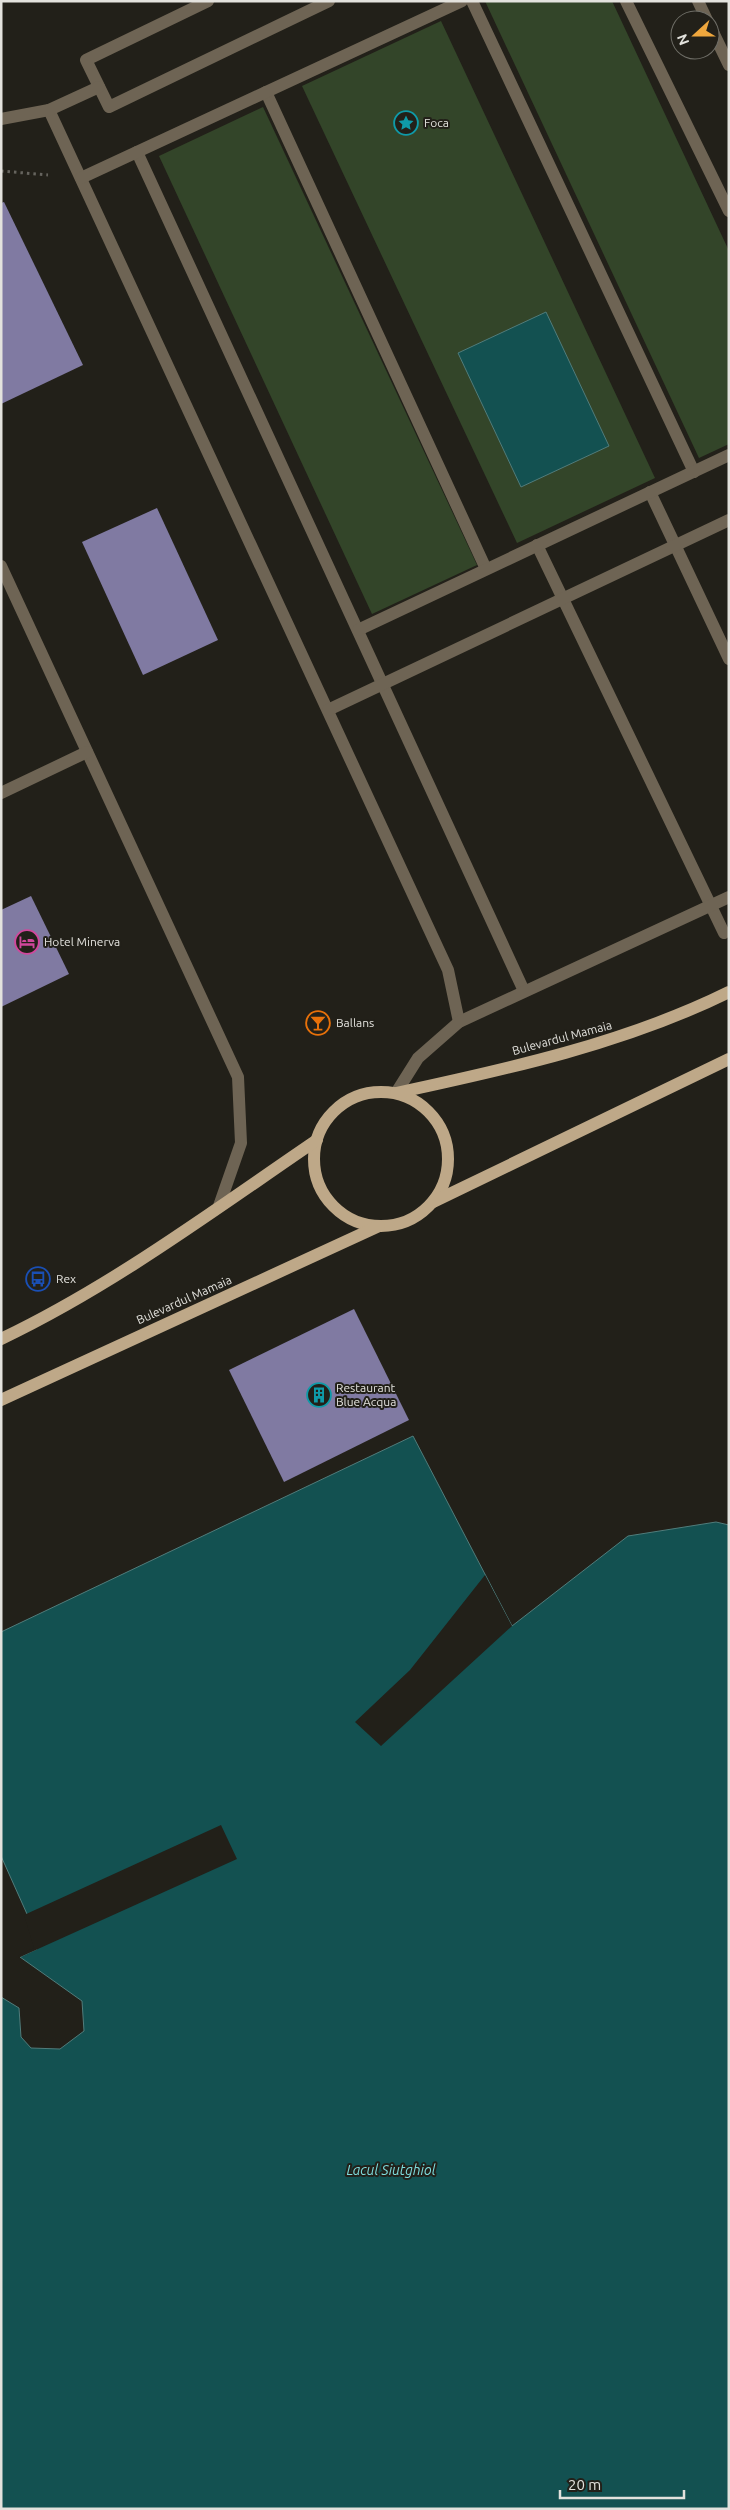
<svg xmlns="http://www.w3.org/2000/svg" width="730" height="2510" font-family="Ubuntu,sans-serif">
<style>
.green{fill:#334529}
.water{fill:#135151;stroke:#517c7b}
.pier{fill:#222019}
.building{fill:#807aa2}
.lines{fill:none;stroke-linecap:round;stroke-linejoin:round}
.path{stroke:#66645e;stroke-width:3;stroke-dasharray:2.5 4;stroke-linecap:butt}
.minor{stroke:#6e6454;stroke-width:12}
.major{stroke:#bea888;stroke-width:12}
.labels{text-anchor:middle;stroke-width:4;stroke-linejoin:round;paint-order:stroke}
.poi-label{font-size:12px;fill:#e3e2dd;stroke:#222019;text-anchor:start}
.street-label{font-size:12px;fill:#e3e2dd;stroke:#222019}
.water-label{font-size:14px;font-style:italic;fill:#7eddde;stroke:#222019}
</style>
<rect width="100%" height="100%" fill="#222019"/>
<g class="green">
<polygon points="485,1 612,1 729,251 729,444 699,458"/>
<polygon points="441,21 655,478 517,543 302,86"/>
<polygon points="263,107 477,565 372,614 159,156"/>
</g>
<g class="water">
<polygon points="546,312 609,446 521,487 458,353"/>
<polygon points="413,1436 512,1626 628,1536 716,1522 729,1525 729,2509 1,2509 1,1997 19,2008 21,2037 31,2048 60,2049 84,2031 82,2001 20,1957 37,1949 27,1914 1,1856 1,1632"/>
</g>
<g class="pier">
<polygon points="485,1575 512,1626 381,1746 355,1722 410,1670"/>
<polygon points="221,1825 237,1859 18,1958 19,1955 34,1948 24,1915"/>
</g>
<g class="building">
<polygon points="4,202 83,365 1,404 1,203"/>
<polygon points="157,508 218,640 143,675 82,542"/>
<polygon points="31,896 69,974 1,1007 1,910"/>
<polygon points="354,1309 409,1420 284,1482 229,1370"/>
</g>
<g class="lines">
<polyline class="path" points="1,171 48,175"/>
<g class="minor">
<polyline points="208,1 86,60 109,107 329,1"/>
<polyline points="472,1 694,472"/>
<polyline points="626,1 729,211"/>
<polyline points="698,1 707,20"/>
<polyline points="710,26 729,65"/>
<polyline points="266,92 486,569"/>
<polyline points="49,110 448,970 459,1022"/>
<polyline points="1,119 49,110 99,87"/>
<polyline points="137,152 524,991"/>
<polyline points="81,178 462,1"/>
<polyline points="650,492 729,659"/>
<polyline points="537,545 724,933"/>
<polyline points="1,566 238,1077 241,1143 219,1206"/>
<polyline points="358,630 729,455"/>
<polyline points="328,710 729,520"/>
<polyline points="1,793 87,752"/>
<polyline points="396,1093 418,1058 459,1022 729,897"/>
</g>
<g class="major">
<circle cx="381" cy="1159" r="67"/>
<path d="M 396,1093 C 508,1069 626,1043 729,992"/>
<polyline points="433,1202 729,1059"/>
<path d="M 1,1339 C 114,1285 214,1210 317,1140"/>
<polyline points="1,1400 379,1226"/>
</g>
</g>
<defs>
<g id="sight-ring" transform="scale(1.25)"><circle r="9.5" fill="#222019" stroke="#0f9aa8" stroke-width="1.5"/><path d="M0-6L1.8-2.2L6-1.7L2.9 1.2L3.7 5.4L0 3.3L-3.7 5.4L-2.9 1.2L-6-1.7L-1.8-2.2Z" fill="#0f9aa8"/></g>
<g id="hotel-ring" transform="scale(1.25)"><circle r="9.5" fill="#222019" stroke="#d1479c" stroke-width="1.5"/><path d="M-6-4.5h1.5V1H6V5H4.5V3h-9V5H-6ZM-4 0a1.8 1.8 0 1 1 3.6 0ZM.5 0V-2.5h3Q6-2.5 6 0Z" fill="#d1479c"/></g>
<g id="bar-ring" transform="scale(1.25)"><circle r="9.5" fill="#222019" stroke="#e8710a" stroke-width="1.5"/><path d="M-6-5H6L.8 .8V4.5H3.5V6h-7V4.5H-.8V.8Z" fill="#e8710a"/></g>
<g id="bus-ring" transform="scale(1.25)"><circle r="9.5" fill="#222019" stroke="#1a4fb4" stroke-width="1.5"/><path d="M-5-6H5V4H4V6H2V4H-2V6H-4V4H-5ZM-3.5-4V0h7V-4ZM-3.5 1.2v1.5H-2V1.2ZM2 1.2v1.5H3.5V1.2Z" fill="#1a4fb4"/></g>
<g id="building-ring" transform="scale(1.25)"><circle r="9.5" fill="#222019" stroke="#0f9aa8" stroke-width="1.5"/><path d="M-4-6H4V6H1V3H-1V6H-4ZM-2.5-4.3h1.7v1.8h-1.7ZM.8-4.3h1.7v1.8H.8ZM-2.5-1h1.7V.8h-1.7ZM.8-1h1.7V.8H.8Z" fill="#0f9aa8"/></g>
</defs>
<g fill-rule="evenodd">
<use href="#sight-ring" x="406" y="123"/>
<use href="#hotel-ring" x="27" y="942"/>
<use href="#bar-ring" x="318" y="1023"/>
<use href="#bus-ring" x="38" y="1279"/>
<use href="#building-ring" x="319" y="1395"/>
</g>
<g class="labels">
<g class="poi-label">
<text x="424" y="127">Foca</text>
<text x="44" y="946">Hotel Minerva</text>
<text x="336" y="1027">Ballans</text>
<text x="56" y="1283">Rex</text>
<text x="336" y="1392">Restaurant<tspan x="336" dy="14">Blue Acqua</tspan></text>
</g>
<g class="street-label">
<text transform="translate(562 1038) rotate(-15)" y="4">Bulevardul Mamaia</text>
<text transform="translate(184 1300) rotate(-24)" y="4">Bulevardul Mamaia</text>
</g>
<g class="water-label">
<text x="391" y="2175">Lacul Siutghiol</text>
</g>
</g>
<rect width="730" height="2510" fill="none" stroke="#e3e2dd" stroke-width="5"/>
<g transform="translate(695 35) rotate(249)"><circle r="24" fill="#222019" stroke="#6f6e67"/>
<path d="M0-4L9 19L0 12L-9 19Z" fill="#efa73d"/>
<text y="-8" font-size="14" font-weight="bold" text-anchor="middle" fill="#e3e2dd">N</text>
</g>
<path d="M560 2490v8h124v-8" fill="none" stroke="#e3e2dd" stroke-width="2.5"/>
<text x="568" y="2490" font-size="15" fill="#e3e2dd" stroke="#222019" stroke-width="4" paint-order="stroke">20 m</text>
</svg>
